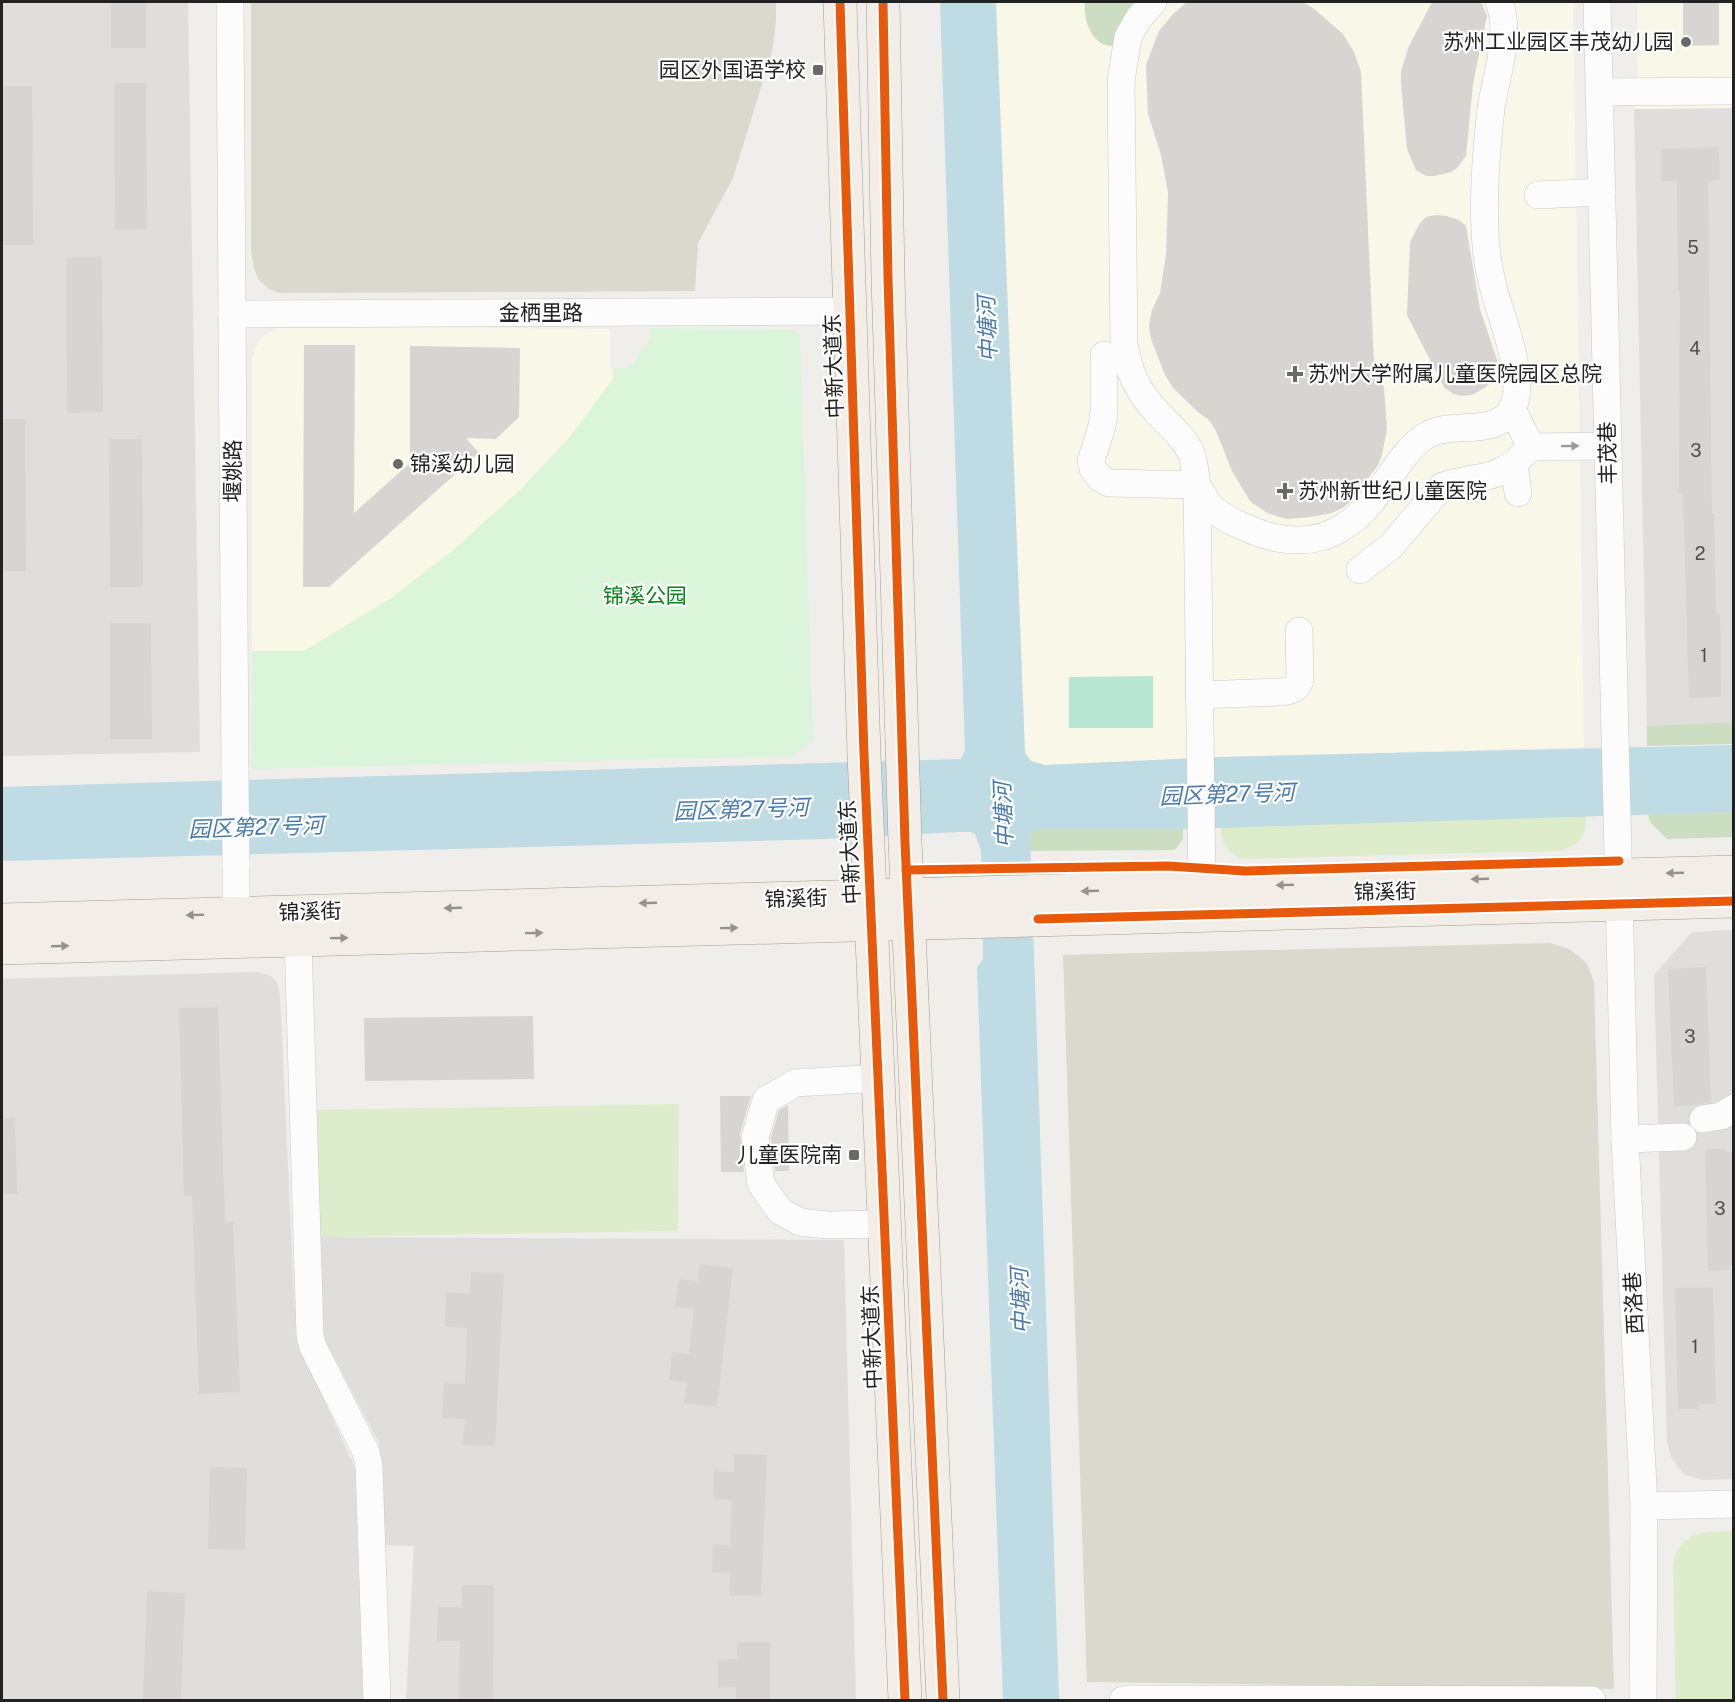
<svg xmlns="http://www.w3.org/2000/svg" width="1735" height="1702" font-family="'Public Sans','Noto Sans SC',sans-serif">
<style>
.residential{fill:#dfdedc}
.education{fill:#f8f7e8}
.construction{fill:#d9d9cd}
.grass{fill:#ddeccb}
.forest{fill:#cbdec1}
.park{fill:#daf5da}
.pitch{fill:#b7e6d2}
.water{fill:#bfdbe3}
.building{fill:#d7d4d2}
.lines{fill:none;stroke-linecap:round;stroke-linejoin:round}
.minor-casing{stroke:#c9c8c7;stroke-width:28}
.major-casing{stroke:#a79c86;stroke-width:34}
.minor{stroke:#fdfcfc;stroke-width:27}
.major{stroke:#f3ede7;stroke-width:33}
.minor-bridge-casing{stroke:#c9c8c7;stroke-width:28;stroke-linecap:butt}
.minor-bridge{stroke:#fdfcfc;stroke-width:27}
.cycleway-casing{stroke:#fff;stroke-width:13}
.cycleway{stroke:#e8590c;stroke-width:9}
.oneway{fill:#9a9a9a}
.oneway2{fill:#95928e}
.poi-dot{fill:#6a6968;stroke:#fff;stroke-width:2}
.labels{text-anchor:middle;stroke-width:4.5;stroke-linejoin:round;paint-order:stroke}
.number-label{font-size:18px;fill:#4f4e4e}
.poi-label{font-size:21px;fill:#222;stroke:#fff;text-anchor:end}
.street-label{font-size:21px;fill:#222;stroke:#fff}
.park-label{font-size:21px;fill:#0c8416;stroke:#fff}
.water-label{font-size:22px;font-style:italic;fill:#4a7aab;stroke:#fff}
</style>
<rect width="100%" height="100%" fill="#f0eeeb"/>
<g class="residential">
<polygon points="2,2 188,2 200,752 2,756"/>
<polygon points="1733,108 1733,722 1647,726 1634,109"/>
<polygon points="1733,930 1733,1479 1703,1480 1685,1475 1672,1459 1667,1443 1654,975 1692,932"/>
<polygon points="257,972 271,976 278,984 280,995 296,1338 355,1468 363,1700 2,1700 2,979"/>
<polygon points="318,1237 844,1240 856,1700 406,1700 414,1546 383,1545 379,1443 320,1330"/>
</g>
<g class="education">
<polygon points="996,2 1573,2 1584,747 1220,757 1044,765 1034,762 1028,757 1025,753"/>
<polygon points="1637,2 1733,2 1733,108 1634,109 1638,82"/>
<polygon points="284,326 610,329 610,368 613,369 613,379 570,437 519,491 452,551 390,599 304,651 252,651 252,360 255,348 262,337 273,330"/>
</g>
<g class="construction">
<polygon points="251,2 776,2 776,21 772,52 733,178 698,243 695,291 279,293 269,289 258,279 254,268 251,251"/>
<polygon points="1550,943 1569,949 1580,957 1587,964 1594,982 1614,1689 1087,1682 1063,955"/>
</g>
<g class="grass">
<path d="M 1586,816 C 1586,838 1581,845 1559,851 L 1243,859 C 1227,854 1222,842 1220,827 Z"/>
<polygon points="679,1104 678,1231 318,1237 317,1110"/>
<path d="M 1733,1531 L 1733,1700 L 1676,1700 L 1673,1564 C 1680,1530 1705,1532 1733,1531 Z"/>
</g>
<g class="forest">
<path d="M 1085,2 L 1136,2 L 1112,46 C 1091,46 1083,18 1085,2 Z"/>
<polygon points="1733,722 1733,744 1647,746 1647,726"/>
<polygon points="1733,812 1733,837 1667,839 1650,822 1648,814"/>
<polygon points="1037,829 1183,829 1183,839 1175,850 1030,851 1030,834"/>
</g>
<polygon class="park" points="650,328 793,330 798,333 800,339 813,741 793,756 251,769 252,651 304,651 390,599 452,551 519,491 570,437 613,379 613,369 625,368 633,364 650,339"/>
<polygon class="pitch" points="1153,676 1153,728 1069,728 1069,677"/>
<polygon class="water" points="940,2 996,2 1025,753 1031,761 1045,765 1220,757 1734,745 1733,812 1183,829 1038,829 1030,834 1059,1700 1003,1700 977,968 983,959 981,850 975,834 970,832 959,832 826,839 2,861 2,787 961,759 965,750"/>
<g class="building">
<rect x="111" y="2" width="35" height="46"/>
<polygon points="1187,2 1303,2 1313,8 1343,34 1354,52 1361,72 1374,364 1384,388 1387,429 1382,455 1378,465 1353,499 1344,507 1332,513 1311,517 1287,519 1267,513 1250,501 1232,471 1216,431 1209,420 1198,412 1173,388 1165,375 1151,339 1149,325 1152,310 1160,293 1166,255 1168,193 1161,155 1148,114 1146,65 1159,31 1173,14"/>
<polygon points="1432,2 1481,2 1487,16 1473,84 1466,156 1457,168 1451,172 1434,176 1426,176 1416,170 1407,149 1401,84 1401,72 1408,48"/>
<polygon points="1683,2 1719,2 1719,45 1683,46"/>
<polygon points="114,83 146,83 147,229 115,230"/>
<polygon points="2,86 32,86 33,245 2,245"/>
<polygon points="1719,147 1720,180 1708,181 1712,513 1714,513 1716,614 1720,614 1721,697 1689,698 1683,494 1679,494 1680,291 1678,291 1677,181 1661,181 1661,149"/>
<polygon points="1436,215 1447,216 1459,220 1466,226 1480,309 1497,360 1497,368 1492,381 1486,387 1472,395 1462,396 1453,394 1444,387 1407,315 1410,242 1420,223 1426,217"/>
<polygon points="102,257 103,412 67,413 66,258"/>
<polygon points="304,345 355,345 354,513 410,463 410,346 520,348 519,417 496,439 466,438 479,453 329,587 303,587"/>
<polygon points="2,419 25,419 26,571 2,571"/>
<polygon points="109,439 142,439 143,587 110,587"/>
<polygon points="110,623 151,623 152,739 110,739"/>
<polygon points="1706,967 1711,1102 1696,1105 1674,1106 1668,969"/>
<polygon points="218,1007 225,1222 233,1222 240,1392 199,1394 192,1196 184,1196 179,1008"/>
<polygon points="533,1016 534,1079 365,1081 364,1018"/>
<polygon points="720,1096 751,1096 740,1133 744,1172 721,1172"/>
<polygon points="788,1105 789,1171 775,1171 771,1138 779,1110"/>
<polygon points="15,1118 17,1194 2,1194 2,1119"/>
<polygon points="1705,1149 1727,1149 1727,1152 1734,1152 1734,1266 1729,1266 1729,1270 1708,1271"/>
<polygon points="700,1264 733,1268 717,1407 684,1403 687,1382 669,1380 672,1352 689,1354 694,1309 675,1307 679,1279 698,1281"/>
<polygon points="471,1272 504,1273 495,1446 463,1445 465,1419 442,1418 444,1383 465,1384 467,1328 445,1327 446,1292 470,1294"/>
<polygon points="1713,1287 1716,1404 1699,1404 1700,1409 1678,1409 1675,1288"/>
<polygon points="734,1454 767,1455 761,1596 729,1595 730,1573 712,1572 713,1544 730,1545 732,1500 713,1499 714,1471 734,1472"/>
<polygon points="210,1467 247,1468 245,1550 208,1549"/>
<polygon points="462,1585 494,1585 493,1701 459,1701 460,1641 437,1641 438,1607 462,1607"/>
<polygon points="147,1591 185,1593 181,1701 143,1701"/>
<polygon points="737,1642 770,1642 770,1701 736,1701 736,1687 718,1688 718,1660 737,1659"/>
</g>
<g class="lines">
<g class="minor-casing">
<g id="minor">
<polyline points="230,2 235,770"/>
<path d="M 1153,2 L 1139,18 L 1128,37 L 1121,81 L 1124,344 C 1129,371 1136,389 1155,410 C 1167,424 1183,435 1191,453 C 1195,463 1195,475 1197,485 L 1202,888"/>
<polyline points="1597,2 1625,1139 1644,1506 1643,1700"/>
<polyline points="1599,92 1734,91"/>
<polyline points="1538,195 1602,192"/>
<polyline points="232,314 850,311"/>
<path d="M 1104,355 L 1104,412 L 1102,426 L 1091,461 L 1093,469 L 1100,478 L 1109,483 L 1197,485 C 1202,493 1208,505 1215,511 C 1226,519 1239,525 1251,530 C 1293,547 1331,544 1364,510 C 1386,487 1398,456 1424,437 C 1449,419 1495,439 1512,409 C 1527,383 1503,321 1495,294 C 1491,279 1487,261 1486,245 C 1482,201 1486,152 1491,109 C 1496,73 1512,36 1499,2"/>
<polyline points="1531,447 1608,446"/>
<polyline points="1514,464 1518,493"/>
<path d="M 1360,570 L 1391,546 L 1441,487 C 1459,479 1479,480 1497,473 C 1511,468 1521,457 1531,447 L 1512,409"/>
<path d="M 1199,695 L 1280,692 C 1290,691 1297,690 1300,680 L 1299,631"/>
<polyline points="236,863 236,934"/>
<polyline points="298,939 310,1336 313,1347 366,1452 369,1466 377,1700"/>
<polyline points="879,1078 795,1083 766,1100 755,1137 761,1184 780,1211 800,1222 828,1225 885,1224"/>
<polyline points="1703,1119 1721,1116 1734,1108"/>
<polyline points="1625,1139 1683,1137"/>
<polyline points="1644,1506 1734,1504"/>
<polyline points="1123,1700 1128,1699 1592,1700"/>
</g>
</g>
<g class="major-casing">
<g id="major">
<polyline points="840,2 864,754 905,1700"/>
<polyline points="883,2 888,278 905,842 943,1700"/>
<polyline points="2,920 1734,872"/>
<polyline points="2,948 1734,901"/>
</g>
</g>
<use href="#minor" class="minor"/>
<use href="#major" class="major"/>
<g class="minor-bridge-casing">
<polyline id="minor-bridge" points="235,770 236,863"/>
</g>
<use href="#minor-bridge" class="minor-bridge"/>
<g class="cycleway-casing">
<g id="cycleway">
<polyline points="840,2 864,754 905,1700"/>
<polyline points="883,2 888,278 905,842 943,1700"/>
<polyline points="906,870 1168,866 1245,871 1619,861"/>
<polyline points="1038,919 1734,901"/>
</g>
</g>
<use href="#cycleway" class="cycleway"/>
</g>
<defs><path id="oneway-solid" d="M-6-.8H1V-3.2L6.5 0L1 3.2V.8H-6Z" transform="scale(1.5)"/></defs>
<use class="oneway" href="#oneway-solid" transform="translate(1570 446) rotate(-1)"/>
<g class="oneway2">
<use href="#oneway-solid" transform="translate(1675 873) rotate(178)"/>
<use href="#oneway-solid" transform="translate(1480 879) rotate(178)"/>
<use href="#oneway-solid" transform="translate(1285 885) rotate(178)"/>
<use href="#oneway-solid" transform="translate(1090 891) rotate(178)"/>
<use href="#oneway-solid" transform="translate(648 903) rotate(178)"/>
<use href="#oneway-solid" transform="translate(453 908) rotate(178)"/>
<use href="#oneway-solid" transform="translate(195 915) rotate(178)"/>
<use href="#oneway-solid" transform="translate(729 928) rotate(-1)"/>
<use href="#oneway-solid" transform="translate(534 933) rotate(-1)"/>
<use href="#oneway-solid" transform="translate(339 938) rotate(-1)"/>
<use href="#oneway-solid" transform="translate(60 946) rotate(-2)"/>
</g>
<g class="poi-dot">
<circle cx="1686" cy="42" r="6"/>
<rect x="812" y="64" width="12" height="12" rx="3"/>
<path d="M1292 365h6v6h6v6h-6v6h-6v-6h-6v-6h6z"/>
<circle cx="398" cy="464" r="6"/>
<path d="M1282 482h6v6h6v6h-6v6h-6v-6h-6v-6h6z"/>
<rect x="848" y="1149" width="12" height="12" rx="3"/>
</g>
<g class="labels">
<g class="number-label">
<text x="1693" y="254">5</text>
<text x="1695" y="355">4</text>
<text x="1696" y="457">3</text>
<text x="1700" y="560">2</text>
<text x="1704" y="662">1</text>
<text x="1690" y="1043">3</text>
<text x="1720" y="1215">3</text>
<text x="1695" y="1353">1</text>
</g>
<g class="poi-label">
<text x="1674" y="49">苏州工业园区丰茂幼儿园</text>
<text x="806" y="77">园区外国语学校</text>
<text x="1308" y="381" text-anchor="start">苏州大学附属儿童医院园区总院</text>
<text x="410" y="471" text-anchor="start">锦溪幼儿园</text>
<text x="1298" y="498" text-anchor="start">苏州新世纪儿童医院</text>
<text x="842" y="1162">儿童医院南</text>
</g>
<g class="street-label">
<text x="541" y="320">金栖里路</text>
<text transform="translate(834 366) rotate(-92)" y="7">中新大道东</text>
<text transform="translate(1608 453) rotate(-91)" y="7">丰茂巷</text>
<text transform="translate(233 471) rotate(-90)" y="7">堰姚路</text>
<text transform="translate(850 852) rotate(-93)" y="7">中新大道东</text>
<text transform="translate(1385 892) rotate(-1)" y="7">锦溪街</text>
<text transform="translate(796 899) rotate(-2)" y="7">锦溪街</text>
<text transform="translate(310 912) rotate(-2)" y="7">锦溪街</text>
<text transform="translate(1634 1303) rotate(-93)" y="7">西洛巷</text>
<text transform="translate(872 1337) rotate(-92)" y="7">中新大道东</text>
</g>
<g class="park-label">
<text x="645" y="603">锦溪公园</text>
</g>
<g class="water-label">
<text transform="translate(987 329) rotate(-92)" y="8">中塘河</text>
<text transform="translate(1227 794) rotate(-2)" y="8">园区第27号河</text>
<text transform="translate(741 809) rotate(-2)" y="8">园区第27号河</text>
<text transform="translate(1003 815) rotate(-92)" y="8">中塘河</text>
<text transform="translate(256 827) rotate(-2)" y="8">园区第27号河</text>
<text transform="translate(1020 1301) rotate(-92)" y="8">中塘河</text>
</g>
</g>
<rect width="1735" height="1702" fill="none" stroke="#222222" stroke-width="6"/>
</svg>
